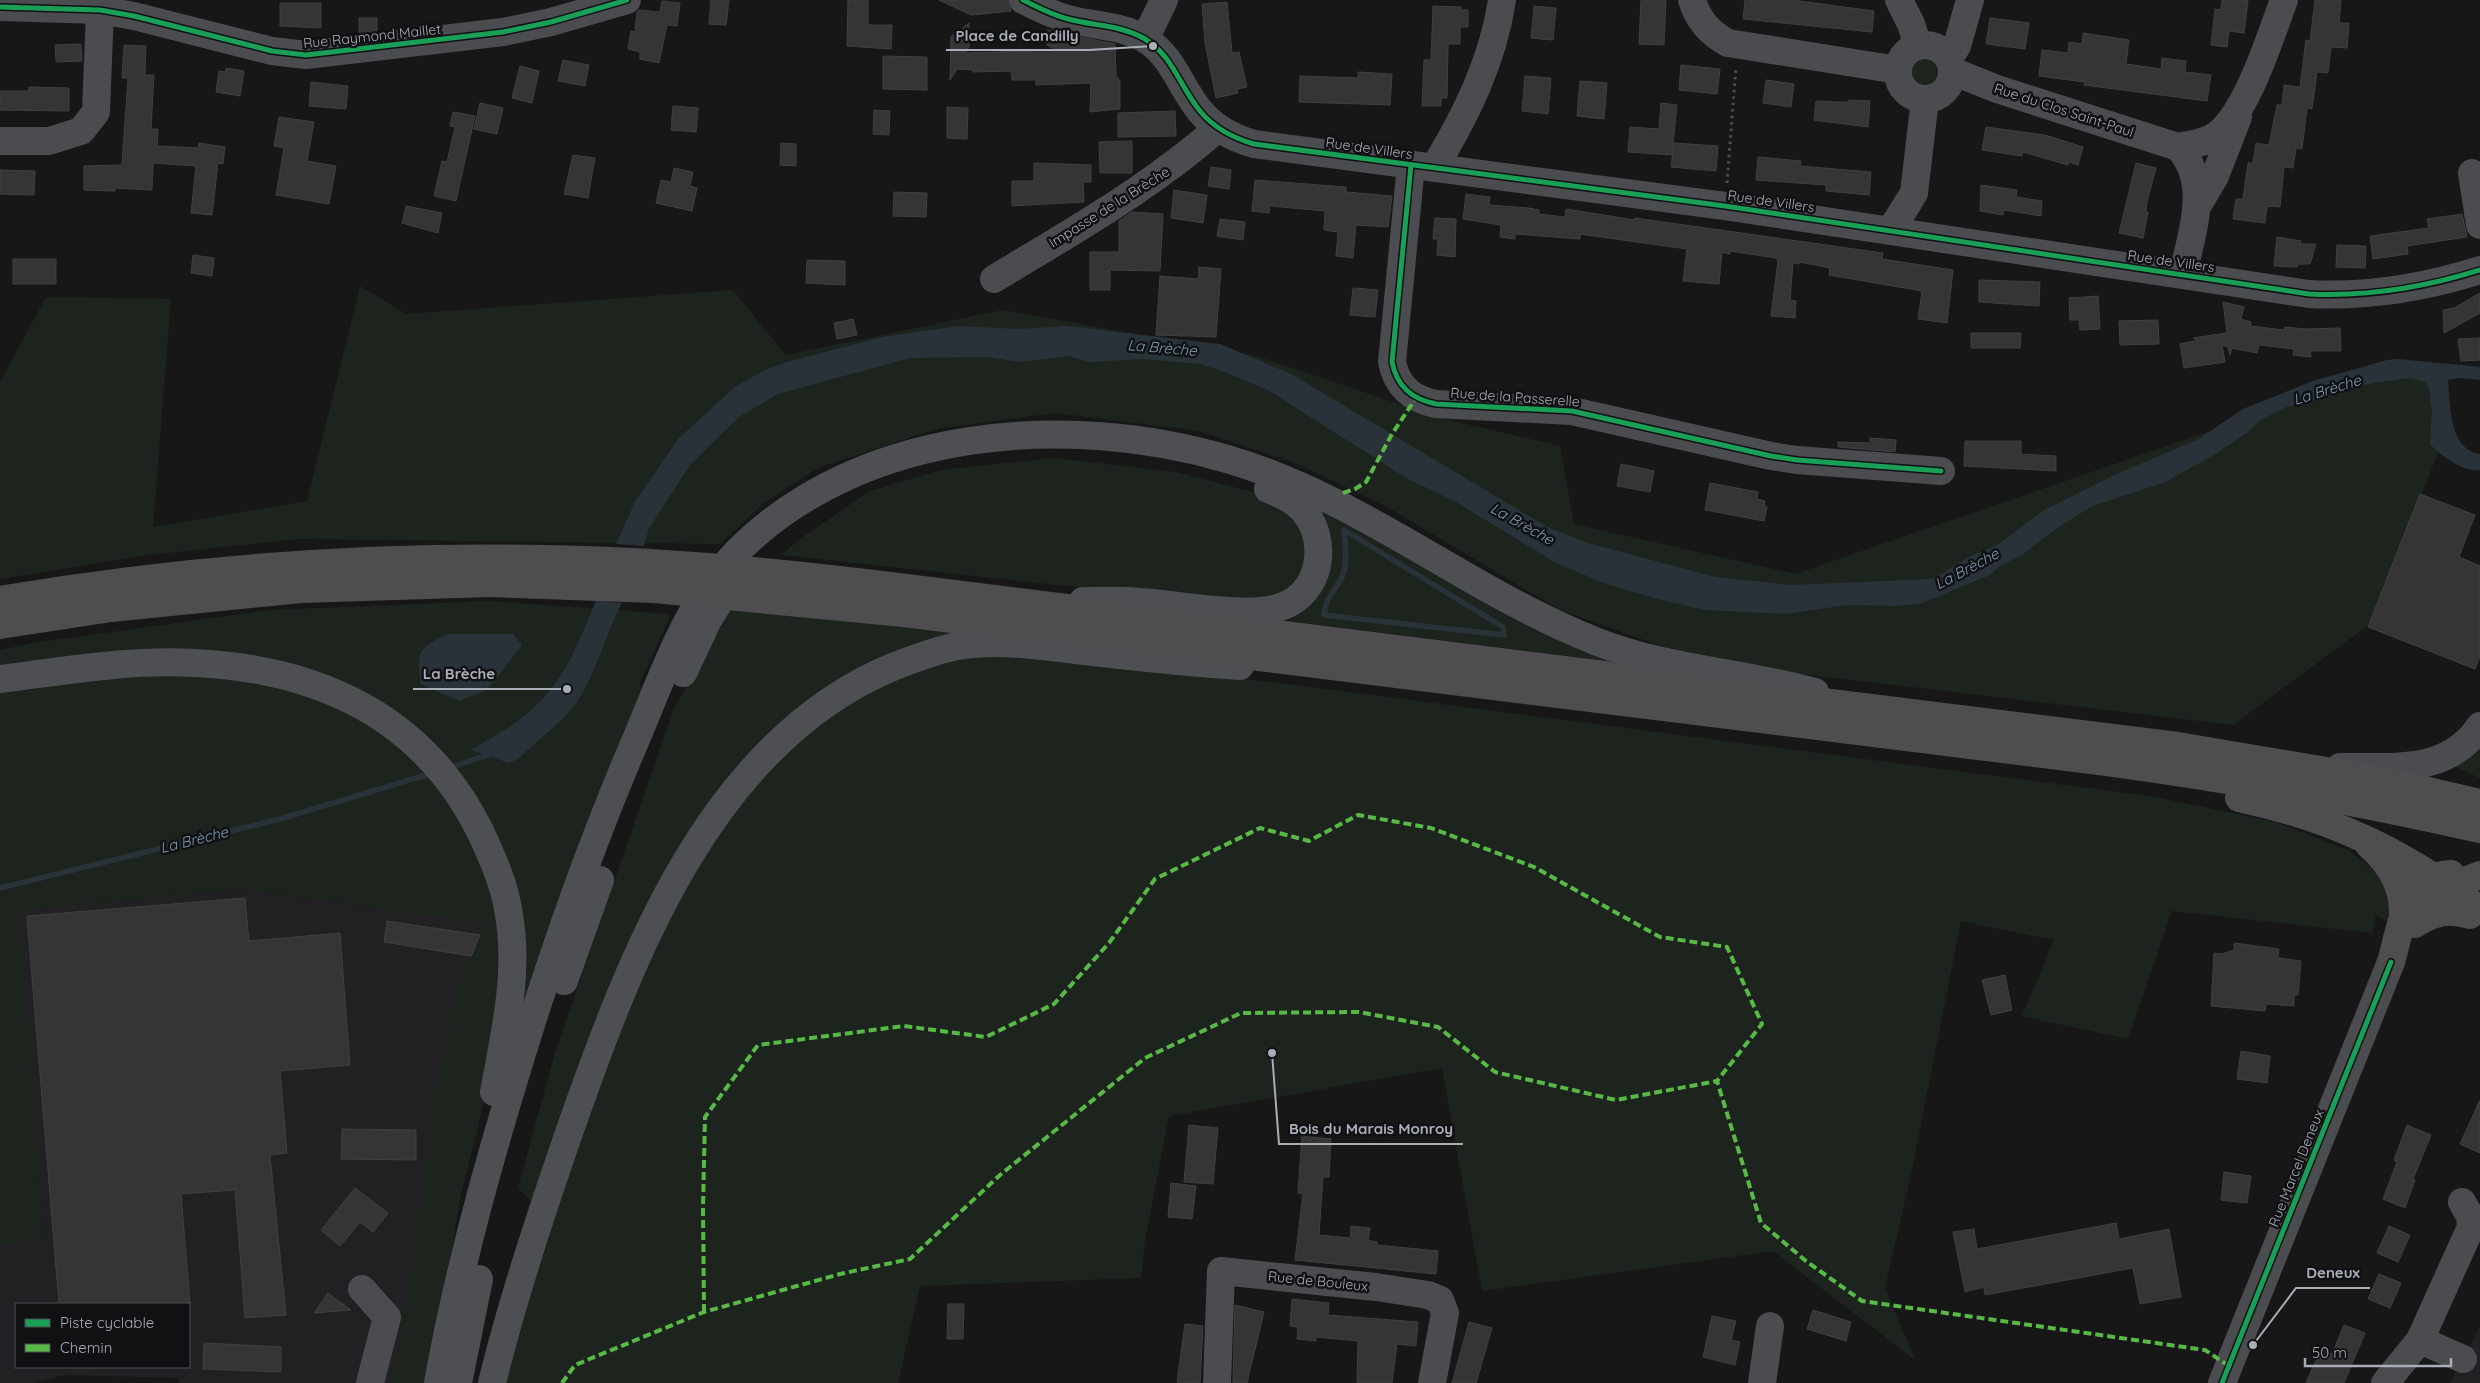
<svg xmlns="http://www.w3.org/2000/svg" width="2480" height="1383" font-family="Quicksand,sans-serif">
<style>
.built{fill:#212123;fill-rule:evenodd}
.green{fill:#1d241e}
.water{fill:#2a3239}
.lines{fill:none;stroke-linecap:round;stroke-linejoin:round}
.stream{stroke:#2a3239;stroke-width:5.5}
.building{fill:#353536;stroke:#3f4043}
.path{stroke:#4d4e52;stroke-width:3;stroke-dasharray:2.5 4;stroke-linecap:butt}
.minor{stroke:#4b4c50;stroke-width:28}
.major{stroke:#4d4f52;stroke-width:28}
.highway{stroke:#4e4e51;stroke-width:28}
.quiet{stroke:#58b947;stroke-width:4;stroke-dasharray:8 4;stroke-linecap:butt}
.cycleway-casing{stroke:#111113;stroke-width:8}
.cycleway{stroke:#1a9f57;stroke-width:5}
.labels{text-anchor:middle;stroke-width:5;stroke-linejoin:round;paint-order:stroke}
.street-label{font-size:14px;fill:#a8adb8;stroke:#111113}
.water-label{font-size:15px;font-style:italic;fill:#7f9bb3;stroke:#111113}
.leader{fill:none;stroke:#a8adb8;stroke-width:2}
.callout-dot{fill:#a8adb8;stroke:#111113;stroke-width:2}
.callout-label{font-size:15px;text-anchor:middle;font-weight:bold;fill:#a8adb8;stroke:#111113;stroke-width:5;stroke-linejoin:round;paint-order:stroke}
</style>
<rect width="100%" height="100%" fill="#171717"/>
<g class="built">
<path d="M 243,889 L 490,924 L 417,1383 L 179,1383 L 179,1378 L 65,1375 L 35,1383 L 0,1383 L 0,1246 L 44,1238 L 18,910 ZM 16,1304 L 189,1304 L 189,1367 L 16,1367 Z"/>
<polygon points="2480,1326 2480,1383 2450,1383"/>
</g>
<g class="green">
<circle cx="1925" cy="72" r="16"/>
<polygon points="360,286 406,314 733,290 786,355 1003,310 1257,356 1441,418 1560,446 1574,524 1795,574 2373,375 2428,377 2438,453 2369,625 2233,725 1775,671 1672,650 1560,610 1387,507 1295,463 1199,431 1055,413 936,429 818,468 764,503 720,544 299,539 149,555 0,579 0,382 46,297 171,299 153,527 307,501"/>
<polygon points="1054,458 1176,472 1253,492 1291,510 1307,539 1308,563 1293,593 1233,604 781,555 800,539 870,491 941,470"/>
<polygon points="1313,507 1551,633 1610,661 1290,621 1309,606 1330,570 1332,537"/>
<polygon points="490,601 671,614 639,685 647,693 514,1049 503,959 495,1043 478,1127 461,1194 429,1383 393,1383 422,1202 432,1109 460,976 480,935 489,924 243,889 19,910 44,1239 0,1246 0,650 33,643 269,610"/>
<polygon points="734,605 953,630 951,637 878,664 695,831 536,1206 518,1188 554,1056 674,708"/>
<polygon points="995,650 1288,684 2150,796 2276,822 2350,851 2379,875 2387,886 2391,924 2376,915 2372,933 2172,911 2128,1039 2022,1016 2054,940 1961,921 1912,1170 1885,1288 1916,1361 1773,1251 1482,1291 1442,1068 1169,1116 1145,1241 1141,1278 920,1286 898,1383 503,1383 549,1219 623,1014 702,849 774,758 825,718 897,674"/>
<polygon points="2480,744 2480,778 2453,766"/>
</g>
<g class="water">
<path d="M 958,326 L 1020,329 L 1067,326 L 1220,344 L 1291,374 L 1549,528 L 1588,543 L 1715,577 L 1791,585 L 1930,579 L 1938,576 L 1974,554 L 1984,551 L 2000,543 L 2044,510 L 2114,475 L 2197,440 L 2243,409 L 2313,381 L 2387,360 L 2398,359 L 2480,367 L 2480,380 L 2460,378 L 2448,380 C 2450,403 2449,450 2480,454 L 2480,470 C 2463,472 2441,456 2430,444 L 2432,411 L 2429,389 L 2426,383 L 2419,380 L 2409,378 L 2372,383 L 2319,400 L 2306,401 L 2284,408 L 2259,421 L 2248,432 L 2216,454 L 2163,483 L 2092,506 L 2056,529 L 2022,555 L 2001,565 L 1990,575 L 1922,603 L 1898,606 L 1847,605 L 1786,614 L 1705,610 L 1658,599 L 1609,585 L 1556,563 L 1456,502 L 1408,479 L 1268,390 L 1227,373 L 1201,364 L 1142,359 L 1089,362 L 1069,356 L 1020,362 L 987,357 L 910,358 L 778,394 L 739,417 L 691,464 L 649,528 L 644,546 L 616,544 L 635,502 L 678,439 L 735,387 L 765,370 L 787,362 L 883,337 Z"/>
<path d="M 596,601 L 622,603 C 605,635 597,671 577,702 C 566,718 534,744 518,759 L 509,763 L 471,750 C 496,736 523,720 543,699 C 568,673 582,633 596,601 Z"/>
<path d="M 449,634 L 513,634 L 522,645 L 487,690 L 459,701 L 421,684 C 416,651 418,648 449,634 Z"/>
</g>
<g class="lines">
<g class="stream">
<path d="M 1344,530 L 1503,627 L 1504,635 L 1324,615 C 1324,600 1336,590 1342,577 C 1348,562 1345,545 1344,530 Z"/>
<polyline points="449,768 494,753"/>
<polyline points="0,888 280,819 433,773"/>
</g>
</g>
<g class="building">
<polygon points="711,0 729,0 726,25 709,24"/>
<polygon points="848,0 868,0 868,25 892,25 891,49 847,46"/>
<polygon points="939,0 1008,0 1011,11 971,15"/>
<polygon points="1641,0 1666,0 1664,45 1639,44"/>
<polygon points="1745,0 1792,0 1874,11 1872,32 1743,19"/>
<polygon points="2222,0 2248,0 2244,33 2229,31 2227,47 2211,45 2215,9 2221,10"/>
<polygon points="2315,0 2341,0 2339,23 2349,23 2347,48 2331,47 2328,73 2317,72 2312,109 2307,108 2302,149 2296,148 2293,168 2284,167 2280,207 2267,206 2265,223 2233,219 2236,199 2243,199 2248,163 2253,163 2256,143 2269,145 2277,105 2282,105 2284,85 2300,87 2306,40 2310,41"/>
<polygon points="662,1 680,3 677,26 667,25 659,63 640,59 640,52 628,49 631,31 635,32 637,12 639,10 660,12"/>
<polygon points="1227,2 1232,53 1239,52 1247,87 1237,89 1238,93 1216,98 1205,43 1202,4"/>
<polygon points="280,3 321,3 321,28 280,26"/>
<polygon points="1433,6 1461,7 1461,10 1468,10 1468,27 1460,27 1460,44 1448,44 1447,98 1441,98 1441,106 1422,106 1424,60 1431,60"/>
<polygon points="1534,6 1556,8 1553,40 1531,38"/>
<polygon points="359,18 377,18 377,31 359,33"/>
<polygon points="1990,18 2029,23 2025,49 1986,44"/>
<polygon points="969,23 969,47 965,53 1057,50 1047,45 1047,30 1115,44 1116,76 1120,81 1120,109 1090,112 1091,83 1036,85 1036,80 1012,80 1011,71 973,72 973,70 957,69 950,80 951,37"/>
<polygon points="2083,33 2129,40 2126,64 2161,69 2162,58 2186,61 2185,72 2211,75 2207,101 2084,85 2085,82 2039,76 2042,50 2068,53 2069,42 2082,44"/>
<polygon points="81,44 82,61 56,62 55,45"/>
<polygon points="124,45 146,46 145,75 154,75 151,129 158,129 157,146 198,148 199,143 225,147 223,164 218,163 212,215 191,213 196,166 153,163 152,190 115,188 115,191 84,190 84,166 122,165 128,78 122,78"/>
<polygon points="883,56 927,57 927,90 883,89"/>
<polygon points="563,60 589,65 585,86 558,81"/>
<polygon points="1681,65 1720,69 1717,94 1679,90"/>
<polygon points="520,66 539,71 532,103 512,98"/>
<polygon points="226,68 244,71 240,96 216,92 219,71 225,72"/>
<polygon points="1358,72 1392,74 1390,105 1299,102 1300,76 1358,78"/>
<polygon points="1525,76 1551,78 1548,114 1522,111"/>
<polygon points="1766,80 1794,84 1791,107 1763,103"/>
<polygon points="1580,81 1607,83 1604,119 1577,116"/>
<polygon points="311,82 348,86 346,109 309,106"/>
<polygon points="29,87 69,88 69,111 0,110 0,91 29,91"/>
<polygon points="1849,100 1870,101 1868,127 1814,120 1816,101 1836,102 1849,102"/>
<polygon points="480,103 503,108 497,134 474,129"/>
<polygon points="1661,103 1677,105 1672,155 1628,152 1630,127 1659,129"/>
<polygon points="673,106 698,108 696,132 671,130"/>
<polygon points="947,107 968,108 967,139 947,138"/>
<polygon points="874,110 890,111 889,135 873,134"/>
<polygon points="1175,111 1176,136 1118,137 1118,113"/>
<polygon points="453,112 475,116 456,201 434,196 442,161 447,162 455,127 450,126"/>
<polygon points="279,117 314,122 307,161 336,166 329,204 276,195 284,148 274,146"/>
<polygon points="1986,127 2045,135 2083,147 2078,165 2069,162 2068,165 2023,152 2022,156 1982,150"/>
<polygon points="1132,141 1132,173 1100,173 1099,142"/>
<polygon points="781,143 796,144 796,166 780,165"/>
<polygon points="1674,143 1718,146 1716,171 1671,167"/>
<polygon points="573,155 595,158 588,198 564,194"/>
<polygon points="1758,157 1801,161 1800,166 1871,172 1869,195 1826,191 1826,185 1756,180"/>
<polygon points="1034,163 1091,165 1091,182 1083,182 1084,202 1012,206 1012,181 1034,181"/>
<polygon points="2136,163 2156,168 2147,202 2146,212 2148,212 2143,238 2119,233"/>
<polygon points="1211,167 1231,170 1229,189 1208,186"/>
<polygon points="674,168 693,172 690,186 697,188 692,211 656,203 661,180 671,182"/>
<polygon points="0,170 35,171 34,195 0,194"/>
<polygon points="1255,180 1346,187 1346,192 1392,196 1388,227 1356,225 1353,258 1336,256 1338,232 1324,230 1325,211 1270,206 1269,213 1252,211"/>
<polygon points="1981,185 2017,190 2016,197 2042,201 2041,216 2004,210 2003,215 1980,211"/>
<polygon points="1174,190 1207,195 1203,223 1171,218"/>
<polygon points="894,192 927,193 926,217 893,216"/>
<polygon points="1466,194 1490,197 1489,205 1529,208 1539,210 1539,214 1565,217 1566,209 1635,220 1635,218 1883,253 1882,259 1953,270 1947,323 1918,319 1922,291 1829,275 1830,268 1800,262 1799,264 1793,263 1790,300 1796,301 1795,318 1771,316 1778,261 1776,258 1730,251 1730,254 1722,252 1719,284 1683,281 1687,249 1580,234 1580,239 1515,234 1515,239 1500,237 1501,225 1463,219"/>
<polygon points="406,206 442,213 438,233 402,223"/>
<polygon points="1132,212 1163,214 1160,271 1110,270 1110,290 1090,290 1090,252 1119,252 1119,221"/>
<polygon points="2462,214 2467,237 2407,246 2408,254 2373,259 2370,236 2429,228 2427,219"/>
<polygon points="1435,218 1456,219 1455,257 1437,255 1438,239 1433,239"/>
<polygon points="1220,219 1245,222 1243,240 1217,236"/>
<polygon points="2277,237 2301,241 2300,244 2316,244 2310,264 2298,264 2297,267 2274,266"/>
<polygon points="2337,245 2366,246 2365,268 2336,267"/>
<polygon points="193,255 214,258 212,276 191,273"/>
<rect x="13" y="259" width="43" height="25"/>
<polygon points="807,260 845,261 845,285 806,283"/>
<polygon points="1199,267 1221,269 1216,337 1156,335 1160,276 1198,279"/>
<polygon points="1979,280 2040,282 2039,306 1979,302"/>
<polygon points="1353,288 1378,290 1375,317 1350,315"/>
<polygon points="2480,293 2480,313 2444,333 2443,310 2454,308"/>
<polygon points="2098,296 2100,329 2080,330 2079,320 2070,320 2069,298"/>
<polygon points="2223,302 2244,307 2241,319 2251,322 2250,326 2284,330 2285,327 2305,329 2340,328 2341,351 2310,351 2311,357 2293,355 2294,349 2259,345 2257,353 2232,348 2230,355 2228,347 2222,345 2225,362 2184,368 2180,344 2199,340 2193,338 2227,333"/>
<polygon points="853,319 857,335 837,339 834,323"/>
<polygon points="2158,320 2159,344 2120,345 2119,321"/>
<polygon points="1971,333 2021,333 2020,348 1971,348"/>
<polygon points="2480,338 2480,360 2461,361 2458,339"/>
<polygon points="1870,438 1896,440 1895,452 1838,447 1838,442 1870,443"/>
<polygon points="1965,441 2021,441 2021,454 2056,456 2056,471 1964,466"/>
<polygon points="1621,464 1654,471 1650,492 1617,486"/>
<polygon points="1710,483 1758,492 1757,499 1765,501 1764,506 1767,507 1764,521 1705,510"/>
<polygon points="2420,494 2475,515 2459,557 2480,566 2480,656 2475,669 2368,627"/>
<polygon points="245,898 249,941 340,933 350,1065 280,1071 287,1153 270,1155 286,1315 245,1318 235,1190 181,1194 190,1304 59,1304 27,916"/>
<polygon points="387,921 480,935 471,956 384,942"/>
<polygon points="2234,943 2279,949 2278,958 2301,961 2298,995 2294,995 2294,1006 2266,1004 2265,1011 2211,1006 2214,953 2222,954 2234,950"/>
<polygon points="2005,975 2012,1010 1991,1015 1982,980"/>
<polygon points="2241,1051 2270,1056 2267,1083 2237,1079"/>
<polygon points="2480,1100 2480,1153 2460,1144"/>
<polygon points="1189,1125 1218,1128 1213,1184 1184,1182"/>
<polygon points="2407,1125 2431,1135 2413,1179 2415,1180 2405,1208 2383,1199 2397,1162 2394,1160"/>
<polygon points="342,1129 416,1130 416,1160 341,1159"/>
<polygon points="1302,1136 1331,1139 1329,1177 1323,1177 1319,1235 1350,1238 1351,1226 1370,1228 1368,1240 1377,1242 1377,1245 1438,1251 1436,1274 1295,1260 1303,1194 1298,1193"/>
<polygon points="2224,1172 2251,1176 2247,1203 2221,1200"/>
<polygon points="1171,1183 1196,1186 1192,1219 1168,1217"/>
<polygon points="355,1188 388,1213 373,1232 360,1222 340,1246 321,1230"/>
<polygon points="2116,1223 2119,1239 2169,1229 2181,1297 2140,1304 2133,1268 1985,1295 1984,1287 1965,1292 1953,1232 1974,1229 1977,1249"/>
<polygon points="2389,1226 2410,1235 2398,1262 2377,1253"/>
<polygon points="2379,1274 2401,1283 2390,1308 2368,1299"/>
<polygon points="328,1293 351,1310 314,1313"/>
<polygon points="1292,1299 1329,1303 1328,1315 1418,1322 1416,1346 1397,1344 1392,1383 1357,1383 1358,1341 1316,1337 1316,1341 1297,1339 1298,1327 1290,1326"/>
<polygon points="948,1304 964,1304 963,1339 947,1339"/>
<polygon points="1235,1305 1264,1312 1247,1383 1233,1383"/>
<polygon points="1813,1310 1851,1322 1846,1341 1807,1329"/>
<polygon points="1712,1316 1736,1321 1731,1340 1740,1342 1735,1365 1703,1357"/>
<polygon points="1469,1322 1492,1328 1476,1383 1452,1383"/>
<polygon points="1185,1324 1203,1326 1200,1383 1177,1382"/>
<polygon points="2344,1325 2365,1333 2344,1383 2306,1383 2321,1349 2332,1354"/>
<polygon points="204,1343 281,1347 281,1372 203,1369"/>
</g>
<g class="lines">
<polyline class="path" points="1727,183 1736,67"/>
<g class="minor">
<path d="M 1023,0 C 1037,7 1052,15 1068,19 C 1094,26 1121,25 1145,39 C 1173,56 1180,87 1200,111 C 1214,128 1233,138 1254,144 L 1725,206 L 2309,294 C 2369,297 2423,288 2480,270"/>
<path d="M 1692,0 C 1698,20 1709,33 1728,43 L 1898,70"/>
<polyline points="1899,0 1911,24 1918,46"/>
<polyline points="0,7 100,10 134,16 272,51 306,55 503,32 551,22 627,0"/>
<polyline points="1145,39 1164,0"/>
<circle cx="1925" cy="72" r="27"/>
<polyline points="1949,58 1957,46 1970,0"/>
<path d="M 1952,71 L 1997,89 L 2178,147 C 2191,144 2207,143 2218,134 C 2248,110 2270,37 2284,0"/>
<polyline points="0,141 49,141 81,131 96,112 100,10"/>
<path d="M 2178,147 C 2211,182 2192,232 2183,274"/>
<path d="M 1411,165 L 1392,362 C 1397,387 1412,399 1436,404 L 1572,411 L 1771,456 L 1797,460 L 1941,471"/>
<path d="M 1434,168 C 1466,115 1493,61 1502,0"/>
<polyline points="2472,173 2480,225"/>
<polyline points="2196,208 2215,176 2238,117"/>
<polyline points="1891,230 1914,193 1925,99"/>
<path d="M 994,279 C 1071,232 1150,188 1218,128"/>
<path d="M 2340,767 C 2392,766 2448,775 2480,726"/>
<polyline points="362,1289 387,1317 370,1383"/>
<polyline points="2420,1340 2463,1359"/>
<polyline points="1217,1383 1221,1271 1376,1287 1428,1295 1440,1300 1445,1313 1432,1383"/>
<polyline points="1762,1383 1770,1326"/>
<polyline points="2222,1383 2391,962"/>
<polyline points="2385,1383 2420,1340 2471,1227 2470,1216 2462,1202"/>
</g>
<g class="major">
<path d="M 1083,601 C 1102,601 1121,600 1140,602 C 1180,604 1256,622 1290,603 C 1323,584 1327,538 1303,510 C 1294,500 1281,494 1268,489"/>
<polyline points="683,673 708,620 723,596"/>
<path d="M 0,679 C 64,671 130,659 195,663 C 319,669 424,717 481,833 C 492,857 504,883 508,909 C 520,970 505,1032 494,1092"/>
<polyline points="564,981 600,880"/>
<path d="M 438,1383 C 455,1288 479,1196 507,1103 C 543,981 584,861 634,744 C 664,674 686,602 742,547 C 864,428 1069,412 1227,459 C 1359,497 1467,590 1595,641 C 1665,669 1743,672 1815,692"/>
<polyline points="458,1383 479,1279"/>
<path d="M 492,1383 C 513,1297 541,1213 570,1130 C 631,956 711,741 895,666 C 916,658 936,650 958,646 C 1000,639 1042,646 1084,651 C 1136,657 1187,663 1240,666"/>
</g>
<g class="highway">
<path d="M 0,600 C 193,567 390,554 585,560 C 684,563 784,573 882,585 L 2178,746 L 2385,781 L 2480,803"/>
<path d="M 0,625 L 111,608 L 301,589 L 490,583 L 654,589 L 904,613 L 2107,762 C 2233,779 2356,801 2480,829"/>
<path d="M 2239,798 C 2333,818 2404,852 2480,910"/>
<path d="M 2369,845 C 2391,865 2404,886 2403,916"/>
<polyline points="2437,895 2449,887 2480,875"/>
<path d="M 2415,924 C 2432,912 2450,908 2470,915"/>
<path d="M 2391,962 C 2401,927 2406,876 2451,874"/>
</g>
<g class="quiet">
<polyline points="1343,493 1355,489 1366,482 1392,434 1416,398"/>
<polyline points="704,1312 703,1208 705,1117 758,1045 904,1026 986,1037 1054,1004 1109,943 1155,879 1260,828 1309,841 1358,815 1431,828 1534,867 1660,937 1727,947 1762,1024 1717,1081"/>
<polyline points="562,1383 575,1365 704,1312 840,1274 910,1259 1000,1175 1145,1058 1241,1013 1359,1012 1438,1027 1495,1072 1616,1100 1717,1081 1761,1223 1806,1261 1862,1301 2205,1350 2229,1366"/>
</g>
<g class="cycleway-casing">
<g id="cycleway">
<path d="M 1023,0 C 1037,7 1052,15 1068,19 C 1094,26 1121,25 1145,39 C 1173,56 1180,87 1200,111 C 1214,128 1233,138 1254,144 L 1725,206 L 2309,294 C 2369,297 2423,288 2480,270"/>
<polyline points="0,7 100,10 134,16 272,51 306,55 503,32 551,22 627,0"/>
<path d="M 1411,165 L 1392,362 C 1397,387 1412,399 1436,404 L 1572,411 L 1771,456 L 1797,460 L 1941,471"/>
<polyline points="2222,1383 2391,962"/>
</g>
</g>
<use href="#cycleway" class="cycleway"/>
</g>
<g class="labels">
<g class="street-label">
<text transform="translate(372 36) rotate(-6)" y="5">Rue Raymond Maillet</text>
<text transform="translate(2064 110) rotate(18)" y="5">Rue du Clos Saint-Paul</text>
<text transform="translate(1369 148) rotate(8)" y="5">Rue de Villers</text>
<text transform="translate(1771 201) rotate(8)" y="5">Rue de Villers</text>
<text transform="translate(1109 207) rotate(-32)" y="5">Impasse de la Brèche</text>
<text transform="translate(2171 261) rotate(8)" y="5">Rue de Villers</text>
<text transform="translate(1515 397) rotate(4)" y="5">Rue de la Passerelle</text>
<text transform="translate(2296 1168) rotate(-68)" y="5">Rue Marcel Deneux</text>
<text transform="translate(1318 1281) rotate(6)" y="5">Rue de Bouleux</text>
</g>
<g class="water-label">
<text transform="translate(1162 348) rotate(5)" y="5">La Brèche</text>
<text transform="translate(2327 390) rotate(-17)" y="5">La Brèche</text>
<text transform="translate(1522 524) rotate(29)" y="5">La Brèche</text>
<text transform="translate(1967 569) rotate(-28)" y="5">La Brèche</text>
<text transform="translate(194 840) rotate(-14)" y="5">La Brèche</text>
</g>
</g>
<path class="leader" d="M1153 46L1089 50H946M567 689L505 689H413M1272 1053L1279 1144H1463M2253 1345L2296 1288H2370"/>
<g class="callout-dot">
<circle cx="1153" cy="46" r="5"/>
<circle cx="567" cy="689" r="5"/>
<circle cx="1272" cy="1053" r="5"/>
<circle cx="2253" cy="1345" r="5"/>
</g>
<g class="callout-label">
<text x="1017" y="41">Place de Candilly</text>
<text x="459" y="679">La Brèche</text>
<text x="1371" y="1134">Bois du Marais Monroy</text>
<text x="2333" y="1278">Deneux</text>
</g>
<rect x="15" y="1303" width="175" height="65" fill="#111113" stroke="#4d4f55"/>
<rect x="25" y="1319" width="25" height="8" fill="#1a9f57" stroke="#4d4f55"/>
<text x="60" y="1328" font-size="15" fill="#a8adb8">Piste cyclable</text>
<rect x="25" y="1344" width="25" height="8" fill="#58b947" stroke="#4d4f55"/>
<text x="60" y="1353" font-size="15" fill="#a8adb8">Chemin</text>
<path d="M2305 1358v8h146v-8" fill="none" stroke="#a8adb8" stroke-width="2.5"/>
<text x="2312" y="1358" font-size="15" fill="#a8adb8" stroke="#111113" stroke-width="4" paint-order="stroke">50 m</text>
</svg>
